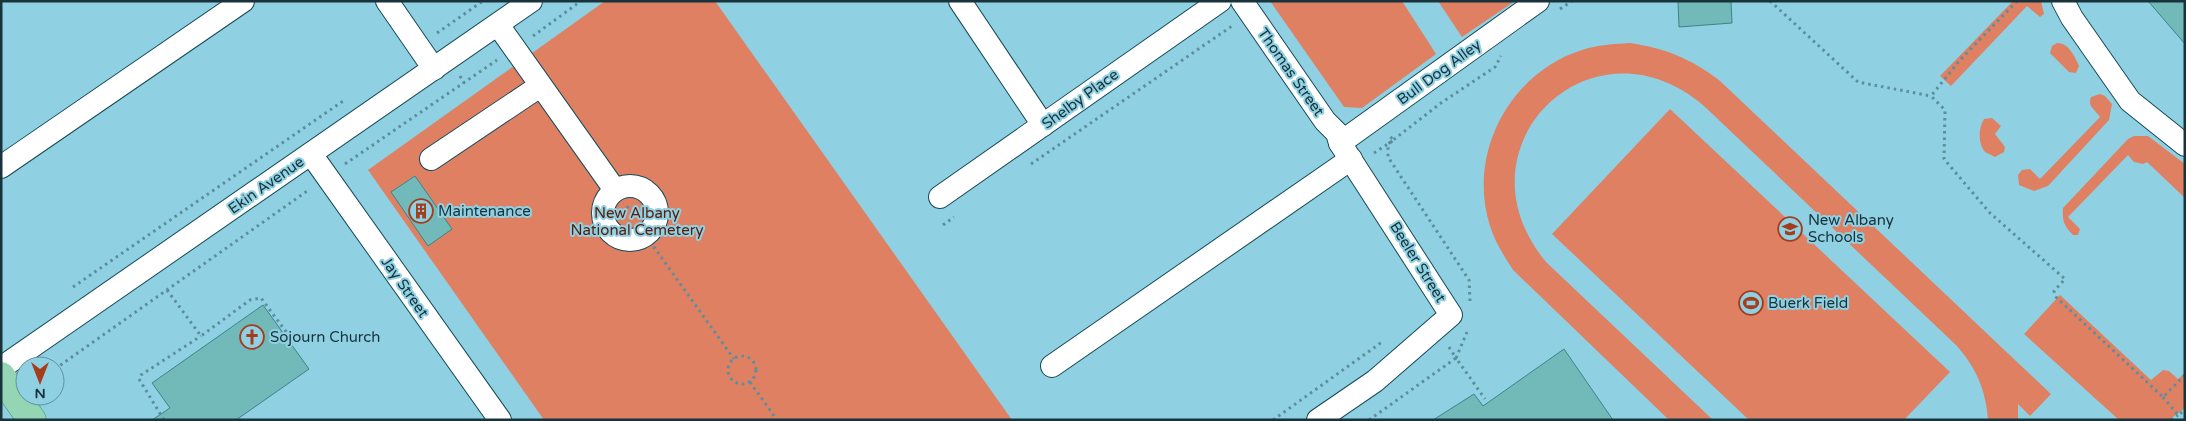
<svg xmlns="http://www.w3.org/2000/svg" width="2186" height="421" font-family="'Varela Round',sans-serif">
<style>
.green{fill:#df8063}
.building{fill:#72b9ba;stroke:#3d8486}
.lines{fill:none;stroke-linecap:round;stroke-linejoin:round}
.minor-casing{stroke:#174a56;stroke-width:24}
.major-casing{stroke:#3a8b68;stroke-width:29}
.path{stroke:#5c8e9c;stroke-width:3;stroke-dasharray:2.5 4;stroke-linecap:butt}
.minor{stroke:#fff;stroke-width:22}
.major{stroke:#94d6b3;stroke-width:28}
.labels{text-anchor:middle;stroke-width:4;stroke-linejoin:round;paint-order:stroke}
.street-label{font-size:15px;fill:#18333b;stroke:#8fd1e3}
.poi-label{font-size:15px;fill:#18333b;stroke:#8fd1e3;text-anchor:start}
.park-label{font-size:15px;fill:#5a1c09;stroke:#8fd1e3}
</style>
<rect width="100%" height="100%" fill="#8fd1e3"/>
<g class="green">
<polygon points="605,1 715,1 1012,420 544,420 368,170"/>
<polygon points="1270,1 1402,1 1436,54 1362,108 1344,107"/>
<polygon points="1438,1 1515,1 1462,37"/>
<polygon points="2013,1 2041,1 2044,14 2040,17 2027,6 1951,86 1940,76"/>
<path d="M 1630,43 C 1665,48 1691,59 1719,80 L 2051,394 L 2030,416 L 2018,404 L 2018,420 L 1988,420 C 1986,390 1976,368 1957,346 L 1704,106 C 1592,10 1451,147 1546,262 L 1713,420 L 1669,420 L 1513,270 C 1504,256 1495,242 1490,226 C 1467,154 1509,73 1582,50 C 1597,45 1614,44 1630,43 Z"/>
<path d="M 2057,43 C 2068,42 2075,57 2079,66 L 2076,73 L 2069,72 L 2050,53 L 2052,46 Z"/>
<path d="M 2100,94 L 2105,96 L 2112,104 L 2109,120 L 2048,186 L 2034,191 L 2019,185 L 2018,175 L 2022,170 L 2030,169 L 2040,179 L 2100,117 C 2095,110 2087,106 2091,97 Z"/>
<polygon points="1670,109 1950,372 1904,420 1749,420 1552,234"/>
<path d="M 1992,118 L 2001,126 L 1995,134 L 2005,147 L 2004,152 L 1995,157 L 1985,152 C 1978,143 1978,129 1984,119 Z"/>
<path d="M 2134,136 L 2148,136 L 2185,164 L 2185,198 L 2147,162 L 2143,164 L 2134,162 L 2128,155 L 2068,217 L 2080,229 L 2078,235 L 2073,235 C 2064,226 2062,220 2063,208 L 2128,139 Z"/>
<polygon points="2060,295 2151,380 2163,370 2169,371 2178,379 2185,373 2185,408 2169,420 2119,420 2024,334"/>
</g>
<g class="building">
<polygon points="1678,1 1731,1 1732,23 1679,27"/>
<polygon points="2148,1 2185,1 2185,44"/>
<polygon points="415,176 452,229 428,246 391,192"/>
<polygon points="263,305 309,369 236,420 152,420 170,408 152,383"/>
<polygon points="1564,349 1613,420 1433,420 1474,394 1483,406"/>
</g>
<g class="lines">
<g class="minor-casing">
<g id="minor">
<polyline points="387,1 434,69"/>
<polyline points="960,1 1043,125"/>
<polyline points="1242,1 1325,121 1337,133 1340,143 1451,315 1375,381 1318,420"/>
<polyline points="2063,1 2072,18 2130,101 2185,145"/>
<polyline points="498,25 615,190"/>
<polyline points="1340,143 1538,1"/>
<polyline points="311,154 500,420"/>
<polyline points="431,159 540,86"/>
<polyline points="1,167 243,1"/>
<circle cx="630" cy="213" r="27"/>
<polyline points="940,197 1220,1"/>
<polyline points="1052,366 1351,159"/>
<polyline points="1,368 531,1"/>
</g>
</g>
<g class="major-casing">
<polyline id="major" points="1,376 32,420"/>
</g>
<g class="path">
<polyline points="1770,1 1858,82 1931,96"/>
<polyline points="2017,1 1960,60 1931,96 1945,110 1944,159 1990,213 2065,279 2054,291 2056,297 2163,397 2185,375"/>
<polyline points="1560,9 1572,1"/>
<polyline points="437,33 483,1"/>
<polyline points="533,36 581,1"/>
<polyline points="460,76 464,83"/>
<polyline points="1374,153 1394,140 1388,135"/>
<polyline points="345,164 497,60"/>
<polyline points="1031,164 1232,26"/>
<polyline points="627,206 632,213"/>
<polyline points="943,225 954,217"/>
<polyline points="646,236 734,359"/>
<polyline points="73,287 346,99"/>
<polyline points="167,290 201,336 250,300 261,298 287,333"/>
<polyline points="1470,301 1469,280 1388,157 1388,144 1441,103 1495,67 1501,56"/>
<polyline points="1449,347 1456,358 1467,332"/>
<circle cx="742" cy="370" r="14"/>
<polyline points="55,369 310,189"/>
<polyline points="750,382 777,420"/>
<polyline points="2163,397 2178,415 2185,410"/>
<polyline points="164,420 139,379 141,375 201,336"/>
<polyline points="1273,420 1382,342"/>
<polyline points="1369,420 1456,358 1485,399"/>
<polyline points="2171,420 2178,415"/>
</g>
<use href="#minor" class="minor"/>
<use href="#major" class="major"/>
</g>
<defs>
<g id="building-ring" transform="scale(1.25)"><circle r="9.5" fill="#8fd1e3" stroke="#a43d1c" stroke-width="1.5"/><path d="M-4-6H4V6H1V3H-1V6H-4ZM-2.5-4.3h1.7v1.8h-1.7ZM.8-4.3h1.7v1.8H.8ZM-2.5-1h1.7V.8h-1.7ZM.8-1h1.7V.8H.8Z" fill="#a43d1c"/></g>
<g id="school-ring" transform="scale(1.25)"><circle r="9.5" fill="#8fd1e3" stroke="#a43d1c" stroke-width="1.5"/><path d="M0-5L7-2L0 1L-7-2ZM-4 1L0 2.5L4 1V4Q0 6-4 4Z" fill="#a43d1c"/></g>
<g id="stadium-ring" transform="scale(1.25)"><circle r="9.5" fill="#8fd1e3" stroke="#a43d1c" stroke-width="1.5"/><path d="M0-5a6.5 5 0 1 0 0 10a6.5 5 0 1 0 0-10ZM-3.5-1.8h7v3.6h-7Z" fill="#a43d1c"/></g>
<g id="church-ring" transform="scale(1.25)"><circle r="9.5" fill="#8fd1e3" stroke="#a43d1c" stroke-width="1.5"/><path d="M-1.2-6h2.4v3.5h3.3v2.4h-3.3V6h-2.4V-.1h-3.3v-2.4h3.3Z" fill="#a43d1c"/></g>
</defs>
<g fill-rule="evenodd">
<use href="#building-ring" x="421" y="211"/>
<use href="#school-ring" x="1790" y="229"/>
<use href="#stadium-ring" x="1751" y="303"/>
<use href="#church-ring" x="252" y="337"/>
</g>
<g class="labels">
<g class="street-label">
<text transform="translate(1291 72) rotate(55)" y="5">Thomas Street</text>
<text transform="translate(1439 72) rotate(-36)" y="5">Bull Dog Alley</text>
<text transform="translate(1080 99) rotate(-36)" y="5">Shelby Place</text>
<text transform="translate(266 185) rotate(-35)" y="5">Ekin Avenue</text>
<text transform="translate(1418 262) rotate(58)" y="5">Beeler Street</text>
<text transform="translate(405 287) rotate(55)" y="5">Jay Street</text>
</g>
<g class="poi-label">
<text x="438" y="216">Maintenance</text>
<text x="1808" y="225">New Albany<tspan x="1808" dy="17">Schools</tspan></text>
<text x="1768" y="308">Buerk Field</text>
<text x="270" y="342">Sojourn Church</text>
</g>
<g class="park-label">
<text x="637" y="218">New Albany<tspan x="637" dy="17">National Cemetery</tspan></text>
</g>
</g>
<rect width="2186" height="421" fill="none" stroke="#18333b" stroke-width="5"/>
<g transform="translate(40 381) rotate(180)"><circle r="24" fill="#8fd1e3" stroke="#5f92a0"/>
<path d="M0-4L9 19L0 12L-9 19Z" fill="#a43d1c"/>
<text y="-8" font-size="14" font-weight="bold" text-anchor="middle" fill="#18333b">N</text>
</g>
</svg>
